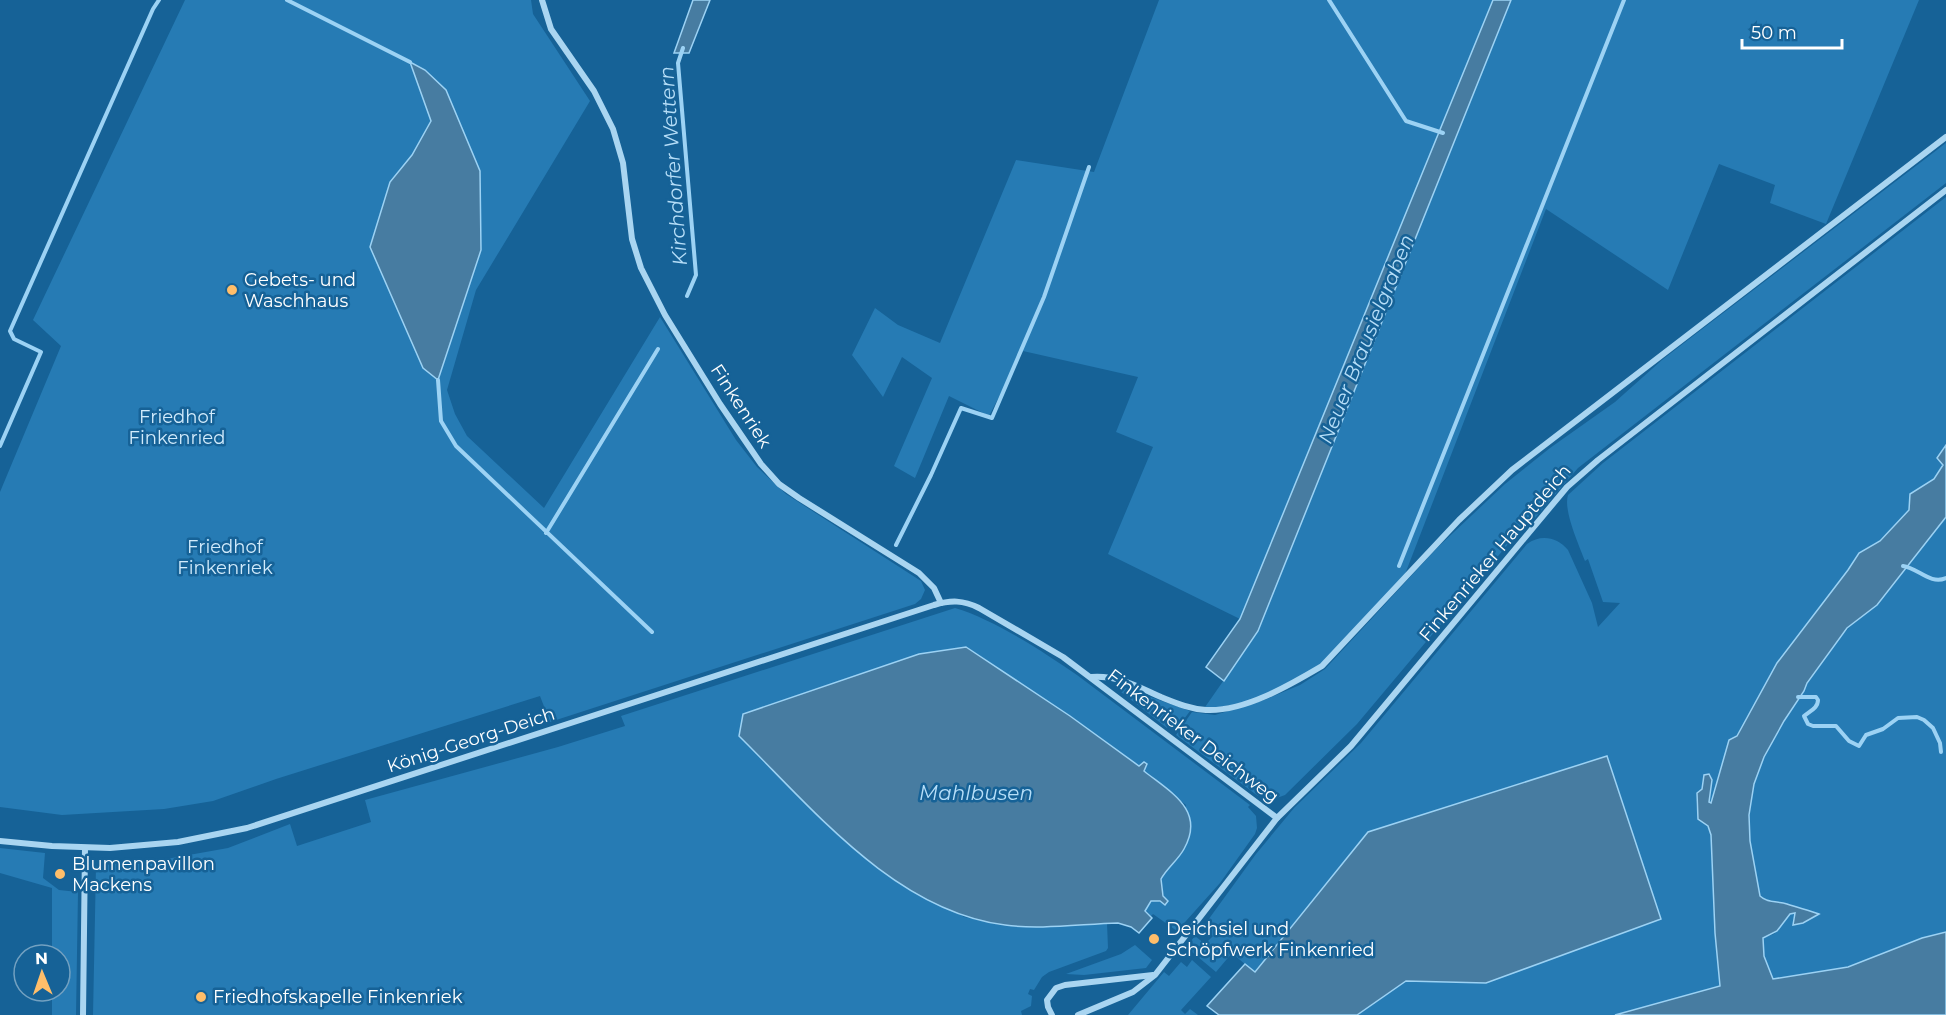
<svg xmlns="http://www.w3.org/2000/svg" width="1946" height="1015" font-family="Montserrat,sans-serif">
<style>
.green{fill:#267bb4;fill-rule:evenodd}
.water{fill:#477ca1;stroke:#9cd2f4;stroke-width:1.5}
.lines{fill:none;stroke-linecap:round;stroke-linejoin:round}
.stream{stroke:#9cd2f4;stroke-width:4}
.street{stroke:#a9d5f1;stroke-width:6}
.poi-dot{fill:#ffbe6a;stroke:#166297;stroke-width:2}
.labels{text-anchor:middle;stroke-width:5;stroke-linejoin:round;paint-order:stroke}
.poi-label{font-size:18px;fill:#fff;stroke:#166297;text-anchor:start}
.street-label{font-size:18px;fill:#fff;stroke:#166297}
.park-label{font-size:18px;fill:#d1ebfc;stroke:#166297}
.water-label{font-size:20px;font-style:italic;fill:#b6def8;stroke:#166297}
</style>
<rect width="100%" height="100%" fill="#166297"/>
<g class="green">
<path d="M 185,0 L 531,0 L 533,14 L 590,101 L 476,290 L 447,390 L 455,414 L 467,436 L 544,508 L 660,317 L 736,440 L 757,467 L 786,494 L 921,581 L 925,590 L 921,599 L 915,604 L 550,722 L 540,696 L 276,779 L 213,801 L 164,809 L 62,815 L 0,807 L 0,492 L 61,346 L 33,320 ZM 424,99 L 481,250 L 390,182 L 412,155 L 431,121 Z"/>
<polygon points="1159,0 1493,0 1240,619 1108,554 1153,447 1116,432 1138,377 1023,351 989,416 949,396 915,478 894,466 932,378 902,357 883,397 852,355 875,308 898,325 940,343 1016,160 1094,172"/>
<polygon points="1511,0 1919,0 1826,224 1770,203 1775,185 1719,164 1668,290 1546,209 1402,582 1322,666 1253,701 1203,710 1258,631"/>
<polygon points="1946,143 1946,183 1578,468 1535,518 1525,524 1357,724 1285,795 1274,799 1260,794 1258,796 1176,735 1192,712 1215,715 1264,700 1300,685 1325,669 1437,548 1505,484 1550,448 1615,402 1662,360 1697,333"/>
<path d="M 1946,197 L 1946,445 L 1937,458 L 1943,465 L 1934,479 L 1911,494 L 1910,510 L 1879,541 L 1859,553 L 1848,570 L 1777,663 L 1737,736 L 1729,740 L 1712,802 L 1709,802 L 1711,788 L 1703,779 L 1702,789 L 1697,793 C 1696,807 1696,819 1708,826 L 1711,835 L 1715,933 L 1720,986 L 1615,1015 L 1357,1015 L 1406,981 L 1486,983 L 1368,832 L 1254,972 L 1232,953 L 1216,972 L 1186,947 L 1195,936 L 1205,944 L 1213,936 L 1203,927 L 1256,854 L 1294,808 L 1361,743 L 1527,544 C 1541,534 1557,537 1568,550 L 1592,603 L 1598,627 L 1620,603 L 1603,602 L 1588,559 L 1585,561 C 1579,545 1563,510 1568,495 L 1603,463 Z"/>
<polygon points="1946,517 1946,932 1922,938 1848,967 1773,979 1764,956 1763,938 1774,934 1790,914 1795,913 1793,922 1818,915 1811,911 1798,910 1786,903 1763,899 1759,896 1750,841 1749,815 1754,784 1764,757 1784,721 1804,691 1807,683 1834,644 1857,619 1877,605"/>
<path d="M 955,608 C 993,619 1044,652 1077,675 L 1250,805 L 1248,807 L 1256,816 L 1257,828 L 1255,834 L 1220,883 L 1177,931 L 1153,914 L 1151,916 L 1145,909 L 1151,901 L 1160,902 L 1165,905 L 1161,879 L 1165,872 L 1186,805 L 1144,771 L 1147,765 L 1139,766 L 1070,716 L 739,736 L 836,831 L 877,867 L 964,917 L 1005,926 L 1034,927 L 1107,923 L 1108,948 L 1106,951 L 1049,972 L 1042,977 L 1034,990 L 1030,989 L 1028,994 L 1032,996 L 1031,1006 L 1021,1011 L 1022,1015 L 93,1015 L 96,866 L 172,858 L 228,848 L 290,824 L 297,846 L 371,822 L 365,800 L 558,747 L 625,726 L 621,716 Z"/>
<polygon points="1115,685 1117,685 1190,711 1181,723 1174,718 1167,728 1116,688"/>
<polygon points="0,848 45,853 43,878 59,890 78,892 76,1015 52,1015 52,991 60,991 60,955 52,955 52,888 0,873"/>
<polygon points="1135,945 1152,960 1146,968 1084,975 1066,974 1121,954"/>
<polygon points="1192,960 1211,977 1181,1010 1185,1014 1190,1009 1198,1015 1128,1015 1164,972 1169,976 1181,962 1187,967"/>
</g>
<g class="water">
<polygon points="693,0 710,0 689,53 674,53"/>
<polygon points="1493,0 1511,0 1258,631 1224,681 1206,667 1240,619"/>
<polygon points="410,62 425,70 446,90 480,171 481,250 438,380 423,368 370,247 390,182 412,155 431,121"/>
<path d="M 1946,445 L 1946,517 L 1877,605 L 1847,628 L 1807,683 L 1804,691 L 1784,721 L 1764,757 L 1754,784 L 1749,815 L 1750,841 L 1760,896 C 1767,903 1778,901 1787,904 C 1798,908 1809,910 1819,914 L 1803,923 L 1793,925 L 1795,913 L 1790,914 L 1777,931 L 1763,938 L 1764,956 L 1773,979 L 1848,967 L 1922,938 L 1946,932 L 1946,1015 L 1615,1015 L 1720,986 L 1715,933 L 1711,835 L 1708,826 L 1698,819 L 1697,793 L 1702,789 L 1704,775 L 1709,774 L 1712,780 L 1709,802 L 1711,803 L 1729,740 L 1737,736 L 1777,663 L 1848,570 L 1859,553 L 1880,541 L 1909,510 L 1910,494 L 1934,479 L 1943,465 L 1937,458 Z"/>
<path d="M 966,647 L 1070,716 L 1139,766 L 1144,762 L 1147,764 L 1144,771 C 1170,792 1206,810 1184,849 C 1178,860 1167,868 1161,879 L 1163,896 L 1168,901 L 1165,905 L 1160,901 L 1151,901 L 1145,911 L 1152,918 L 1139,933 L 1131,927 L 1118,923 C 1082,924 1039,930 1005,925 C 895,911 813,809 739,736 L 743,714 L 919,654 Z"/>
<polygon points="1607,756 1661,919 1486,983 1406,981 1357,1015 1219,1015 1207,1006 1245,964 1255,972 1368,832"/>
</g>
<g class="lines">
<g class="stream">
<polyline points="287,0 410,62"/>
<polyline points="1329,0 1406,121 1443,133"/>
<polyline points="683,48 678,63 696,275 687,296"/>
<polyline points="438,380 441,421 456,446 652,632"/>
<polyline points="0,446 41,352 14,339 10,331 153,9 159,0"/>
<polyline points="546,533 658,349"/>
<polyline points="896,545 931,475 961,408 992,418 1044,297 1089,167"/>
<polyline points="1399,566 1624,0"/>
<path d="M 1903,566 C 1918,568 1930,585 1946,578"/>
<path d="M 1798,697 L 1816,697 L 1818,700 C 1818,708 1810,711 1804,716 L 1808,724 L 1813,726 L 1836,726 L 1849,741 L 1859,746 L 1866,735 L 1883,729 L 1898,718 L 1917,717 L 1924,720 L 1933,728 L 1940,743 L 1941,752"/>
</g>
<g class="street">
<polyline points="542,0 551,29 594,91 613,129 623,163 632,239 641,268 665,315 720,404 761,464 779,484 799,498 919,573 934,588 941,603"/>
<path d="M 1091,677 C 1119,675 1136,686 1161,697 C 1176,703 1190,709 1206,710 C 1244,712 1290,685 1322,666 L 1459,520 L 1512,470 L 1946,137"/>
<path d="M 0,841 L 52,846 L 110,848 L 178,842 L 247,828 L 934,605 C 951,600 963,600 979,608 L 1063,657 L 1277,818"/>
<polyline points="83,1015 85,848"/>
<polyline points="1052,1015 1048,1007 1047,1000 1056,988 1065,985 1153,975"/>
<polyline points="1078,1015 1133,992 1155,975 1277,818 1351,746 1567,487 1598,460 1946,190"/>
</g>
</g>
<g class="poi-dot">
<circle cx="232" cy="290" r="6"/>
<circle cx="60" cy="874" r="6"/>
<circle cx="1154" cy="939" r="6"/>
<circle cx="201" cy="997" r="6"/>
</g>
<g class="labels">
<g class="poi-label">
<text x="244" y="286">Gebets- und<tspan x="244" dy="21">Waschhaus</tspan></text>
<text x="72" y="870">Blumenpavillon<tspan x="72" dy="21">Mackens</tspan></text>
<text x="1166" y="935">Deichsiel und<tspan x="1166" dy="21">Schöpfwerk Finkenried</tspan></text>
<text x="213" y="1003">Friedhofskapelle Finkenriek</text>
</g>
<g class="street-label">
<text transform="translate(741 406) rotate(57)" y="6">Finkenriek</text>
<text transform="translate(1495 553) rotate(-50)" y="6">Finkenrieker Hauptdeich</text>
<text transform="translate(1193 736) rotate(37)" y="6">Finkenrieker Deichweg</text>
<text transform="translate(471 740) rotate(-18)" y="6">König-Georg-Deich</text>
</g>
<g class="park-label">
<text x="177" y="423">Friedhof<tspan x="177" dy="21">Finkenried</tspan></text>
<text x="225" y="553">Friedhof<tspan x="225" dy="21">Finkenriek</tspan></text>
</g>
<g class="water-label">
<text transform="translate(673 166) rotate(-94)" y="7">Kirchdorfer Wettern</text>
<text transform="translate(1366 339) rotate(-68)" y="7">Neuer Brausielgraben</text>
<text x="976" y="800">Mahlbusen</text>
</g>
</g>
<g transform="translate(42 973) rotate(358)"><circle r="28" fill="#166297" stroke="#73a1c1" stroke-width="1.5"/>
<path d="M0-4.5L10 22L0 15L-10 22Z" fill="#ffbe6a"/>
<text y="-9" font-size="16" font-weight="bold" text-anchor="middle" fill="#ffffff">N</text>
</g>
<path d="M1742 39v9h100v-9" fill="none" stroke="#ffffff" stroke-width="3"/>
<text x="1751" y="39" font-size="18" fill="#ffffff" stroke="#166297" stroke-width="4.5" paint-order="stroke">50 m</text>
</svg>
